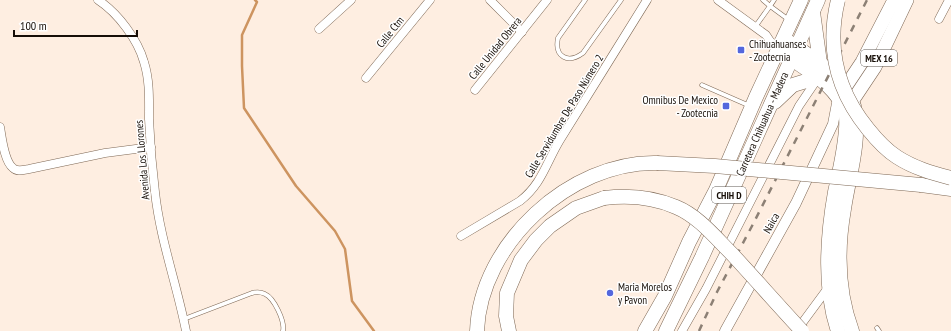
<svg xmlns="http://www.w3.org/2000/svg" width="951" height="331" font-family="'PT Sans Narrow',sans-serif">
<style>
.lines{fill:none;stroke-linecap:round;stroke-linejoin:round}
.stream{stroke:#cd9460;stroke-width:2.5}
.service-casing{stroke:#7e6855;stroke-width:5}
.minor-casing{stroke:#7e6855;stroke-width:9}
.tertiary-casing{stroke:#7e6855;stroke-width:11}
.primary-casing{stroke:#7e6855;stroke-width:14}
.trunk-casing{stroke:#7e6855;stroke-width:15}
.service{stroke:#fff;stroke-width:4}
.minor{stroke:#fff;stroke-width:8}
.tertiary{stroke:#fff;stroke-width:10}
.primary{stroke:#fff;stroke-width:13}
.trunk{stroke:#fff;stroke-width:14}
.rail{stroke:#8c8075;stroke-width:2.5;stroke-dasharray:7 7;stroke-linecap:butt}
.trunk-bridge-casing{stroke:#7e6855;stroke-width:15;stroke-linecap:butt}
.trunk-bridge{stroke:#fff;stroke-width:14}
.poi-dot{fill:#5467dd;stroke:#fff;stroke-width:1.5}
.labels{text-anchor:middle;stroke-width:3;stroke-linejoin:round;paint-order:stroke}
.shield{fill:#fff;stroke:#5c5651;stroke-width:1}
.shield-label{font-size:10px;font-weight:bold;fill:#160e07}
.street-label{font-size:11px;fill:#160e07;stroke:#fff}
.poi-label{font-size:11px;fill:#160e07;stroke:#fff;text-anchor:start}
</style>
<rect width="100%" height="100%" fill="#feeee1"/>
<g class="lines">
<polyline class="stream" points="255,0 257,2 242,35 242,66 244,108 296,186 335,231 345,249 352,301 374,331"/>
<g class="service-casing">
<g id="service">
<path d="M 585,0 L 558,38 C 554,57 568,64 583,53 L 621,0"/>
<polyline points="774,0 770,6 789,20"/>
<polyline points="755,27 770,6 763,0"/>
<polyline points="702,85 750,106"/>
<path d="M 184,319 L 252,293 C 256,292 261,292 265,294 C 274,298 285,321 283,331"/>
<polyline points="877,328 879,331"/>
</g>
</g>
<g class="minor-casing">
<g id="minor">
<path d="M 98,0 C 118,13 138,40 144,62 C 150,81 149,100 149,119 C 150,144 152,168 155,192 C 160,239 177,285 186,331"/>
<polyline points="490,0 522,32"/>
<polyline points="718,0 766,35 770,41 779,49"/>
<polyline points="939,19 949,0"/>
<polyline points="319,29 351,0"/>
<polyline points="366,78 430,0"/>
<polyline points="475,90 547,0"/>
<path d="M 0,127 C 2,138 4,161 13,168 C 17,172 23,170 29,169 L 105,153 L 151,147"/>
<path d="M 461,236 L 520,201 C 542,184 546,163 560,140 C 589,93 618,47 647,0"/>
<polyline points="797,330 828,288"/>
<polyline points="682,331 706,289 799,106 818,78"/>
</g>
</g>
<g class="tertiary-casing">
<polyline id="tertiary" points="725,331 796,203 833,124 838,98"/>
</g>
<g class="primary-casing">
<g id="primary">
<polyline points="840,95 862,62 894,0"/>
<polyline points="845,112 875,67 907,0"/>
</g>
</g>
<g class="trunk-casing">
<g id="trunk">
<polyline points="813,12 820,63"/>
<polyline points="789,42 820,63 844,84"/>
<path d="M 784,53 C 805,70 835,83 845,111 C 850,128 839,174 835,192 C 827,237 823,287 838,331"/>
<polyline points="775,102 793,85 819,77"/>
<polyline points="921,185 951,189"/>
<path d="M 477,331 C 480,244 570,161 657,163"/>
<polyline points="509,331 506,316 507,293 521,260 536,240 550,226 576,208 604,198"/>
<polyline points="645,331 665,296 689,242 716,190 756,97 801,0"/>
<polyline points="666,331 702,257 818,0"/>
<path d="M 852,331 C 838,293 837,249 844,209 C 849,175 861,141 854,106"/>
</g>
</g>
<use href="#service" class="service"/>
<use href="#minor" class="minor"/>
<use href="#tertiary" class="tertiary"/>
<use href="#primary" class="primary"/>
<use href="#trunk" class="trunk"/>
<polyline class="rail" points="699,331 717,292 752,226 867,0"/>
<g class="trunk-bridge-casing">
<g id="trunk-bridge">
<path d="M 838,0 C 826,49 837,91 868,129 C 876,139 886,150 897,157 C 914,168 932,173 951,178"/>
<polyline points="657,163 715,166 921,185"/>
<path d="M 604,198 C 629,195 653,197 676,207 C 698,216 715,237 732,254 C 755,279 778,305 802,331"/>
</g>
</g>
<use href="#trunk-bridge" class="trunk-bridge"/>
</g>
<g class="poi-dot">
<rect x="737" y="46" width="8" height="8" rx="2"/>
<rect x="722" y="102" width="8" height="8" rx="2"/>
<circle cx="610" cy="293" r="4"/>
</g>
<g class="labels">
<g class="shield">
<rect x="861" y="50" width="36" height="16" rx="3"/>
<rect x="712" y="187" width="34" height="16" rx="3"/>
</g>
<g class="shield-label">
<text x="879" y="62">MEX 16</text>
<text x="729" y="199">CHIH D</text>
</g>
<g class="street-label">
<text transform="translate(390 32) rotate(-51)" y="4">Calle Ctm</text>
<text transform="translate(495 48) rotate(-51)" y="4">Calle Unidad Obrera</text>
<text transform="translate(564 116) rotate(-59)" y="4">Calle Servidumbre De Paso Número 2</text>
<text transform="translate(762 124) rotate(-66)" y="4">Carretera Chihuahua - Madera</text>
<text transform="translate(142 160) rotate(-95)" y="4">Avenida Los Llorones</text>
<text transform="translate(771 223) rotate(-61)" y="4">Naica</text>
</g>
<g class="poi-label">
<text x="749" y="48">Chihuahuanses<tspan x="749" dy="13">- Zootecnia</tspan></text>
<text x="718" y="104" text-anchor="end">Omnibus De Mexico<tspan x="718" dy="13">- Zootecnia</tspan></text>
<text x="618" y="291">Maria Morelos<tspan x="618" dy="13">y Pavon</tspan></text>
</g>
</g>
<path d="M14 30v6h123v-6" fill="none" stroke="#160e07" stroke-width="2"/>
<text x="20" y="30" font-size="12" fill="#160e07" stroke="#ffffff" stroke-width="3" paint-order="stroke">100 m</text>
</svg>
